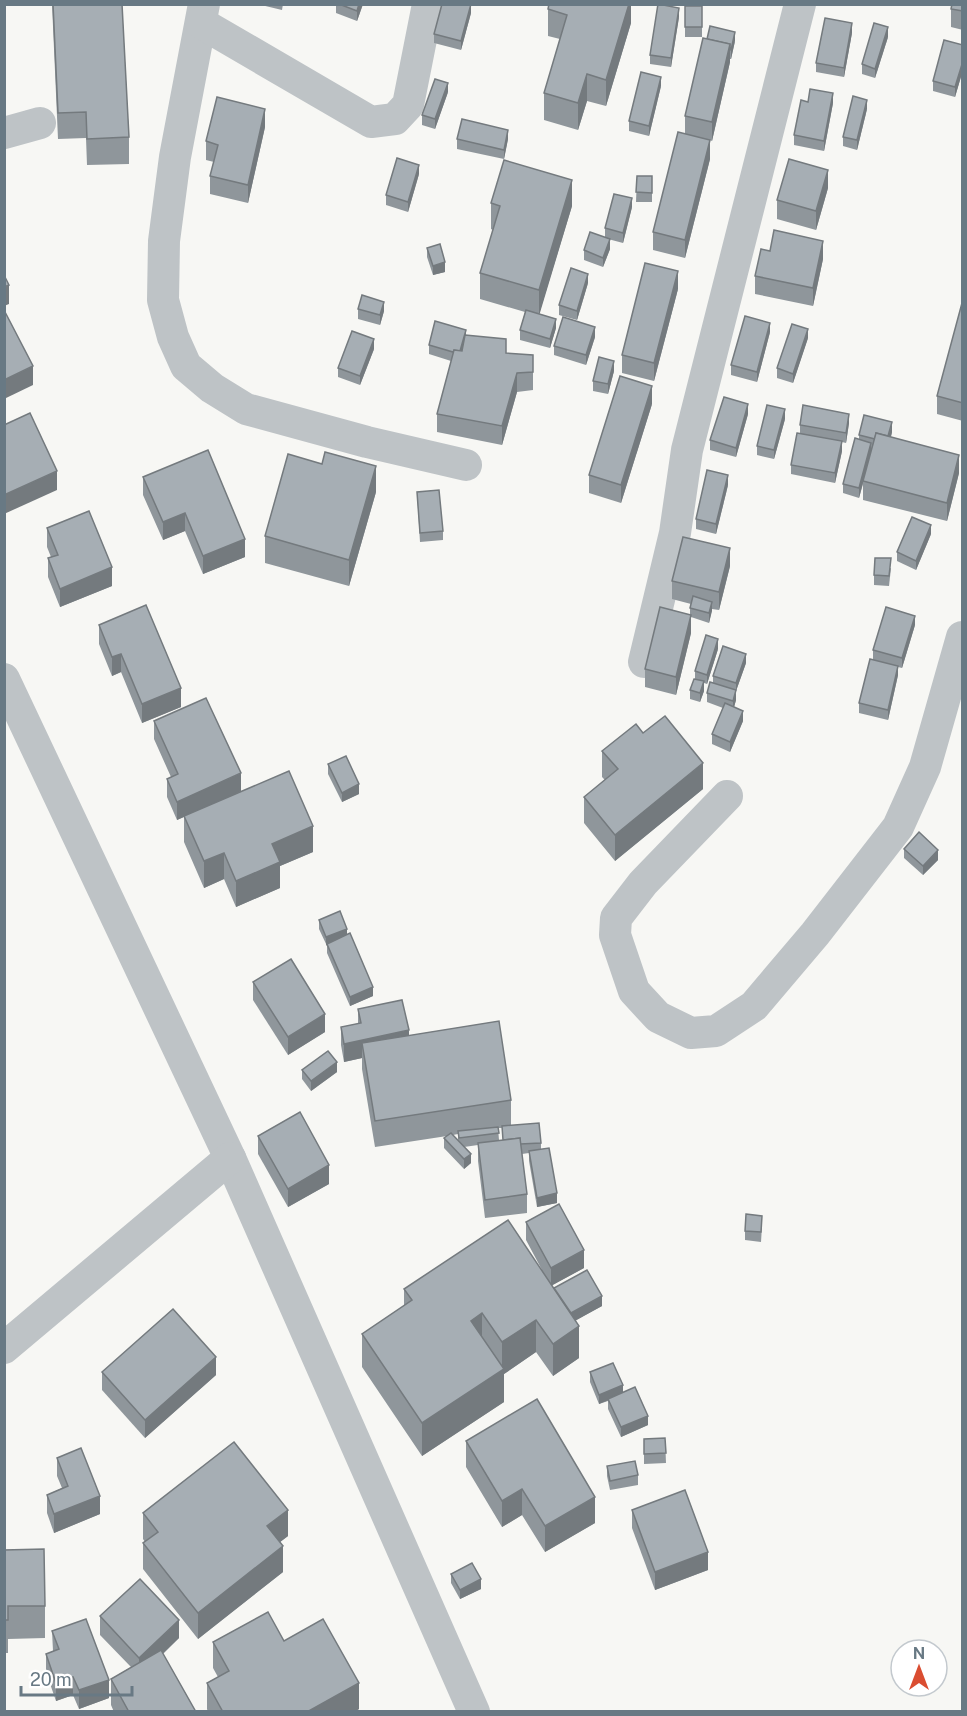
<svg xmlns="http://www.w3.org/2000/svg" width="967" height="1716" font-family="'Public Sans',sans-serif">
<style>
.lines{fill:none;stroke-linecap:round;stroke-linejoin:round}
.street{stroke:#bec3c6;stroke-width:32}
.wall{fill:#8f969b;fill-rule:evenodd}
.shaded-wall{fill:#747a7e}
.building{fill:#a6aeb4;stroke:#747a7e;stroke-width:1.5}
</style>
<rect width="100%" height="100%" fill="#f7f7f4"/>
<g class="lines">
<g class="street">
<polyline points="204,4 175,157 164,241 163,300 173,337 186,366 212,388 246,409 367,442 466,465"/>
<polyline points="201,23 371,122 395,119 408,105 428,4"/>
<polyline points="4,133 40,123"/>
<polyline points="644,662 675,533 687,450 800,4"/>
<polyline points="4,679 230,1158 474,1712"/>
<polyline points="727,796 643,883 616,918 615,935 634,991 658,1017 691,1033 716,1031 754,1006 815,934 898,827 925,767 962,637"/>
<polyline points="4,1348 230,1158"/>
</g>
</g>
<g class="wall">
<polygon points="52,4 122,4 129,137 129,164 87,165 86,138 58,139"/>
<polygon points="257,4 283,4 282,10"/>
<polygon points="336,4 363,4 357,21 336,13"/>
<polygon points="631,4 631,23 606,106 587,101 578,130 544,120 544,93 560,39 548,36 548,9"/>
<polygon points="963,4 963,30 951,27 951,9"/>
<rect x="685" y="6" width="17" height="31"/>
<polygon points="471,13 461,50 434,43 434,34"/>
<polygon points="679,17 671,67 650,64 650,55"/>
<polygon points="852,33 844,77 816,72 816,63"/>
<polygon points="888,37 875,78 862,74 862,64"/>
<polygon points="735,41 731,59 730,59 730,62 712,141 710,140 710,159 685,258 653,250 653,232 685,134 685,116"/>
<polygon points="963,45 963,70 955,97 933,91 933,81"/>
<polygon points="661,86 649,136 629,131 629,121"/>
<polygon points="448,92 435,129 422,125 422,115"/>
<polygon points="963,95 963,111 961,110 961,101"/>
<polygon points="833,103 824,151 794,145 794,135"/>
<polygon points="867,109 857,150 843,146 843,137"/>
<polygon points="265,127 248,203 210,194 210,176 214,162 206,160 206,141"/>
<polygon points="457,139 508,139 504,159 457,149"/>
<polygon points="419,174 408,212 386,205 386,195"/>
<polygon points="637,176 652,176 652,202 636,202"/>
<polygon points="828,188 816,230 777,219 777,200"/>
<polygon points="491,203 572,206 539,314 556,328 550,348 520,340 520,330 525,312 480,299 480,273 493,230 491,229"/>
<polygon points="632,207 623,243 608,239 610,249 603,267 584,260 584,250 605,237 605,228"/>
<polygon points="427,248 445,272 433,275 427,257"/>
<polygon points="823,259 813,306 755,294 755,276"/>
<polygon points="588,283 577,320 559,315 559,305"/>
<polygon points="678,289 654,381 622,373 622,355"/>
<polygon points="963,304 963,421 937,414 937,396"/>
<polygon points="358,309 384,311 380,325 358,319"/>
<polygon points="770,332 757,382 731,375 731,365"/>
<polygon points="466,335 506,353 533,355 533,390 517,392 502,445 437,432 437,414 451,361 429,354 429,345"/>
<polygon points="595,337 586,365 554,355 554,346"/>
<polygon points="808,338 793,383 777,378 777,368"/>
<polygon points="374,349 360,385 338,377 338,368"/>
<polygon points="614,371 608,394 593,391 593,381"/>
<polygon points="652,404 621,503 589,493 589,475"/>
<polygon points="748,414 736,457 710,450 710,440"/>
<polygon points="785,419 774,459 757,455 757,446"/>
<polygon points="849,423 846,443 842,442 842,451 835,483 791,474 791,465 800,433 800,425"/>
<polygon points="892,432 891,437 959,473 947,521 863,500 863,484 859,498 843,493 843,484 859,439 859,435"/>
<polygon points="143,477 245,557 203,574 185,531 163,540 143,495"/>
<polygon points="728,485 716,534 696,529 696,519"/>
<polygon points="376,492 349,586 265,563 265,536"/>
<polygon points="417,492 443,531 443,540 420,542"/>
<polygon points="47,528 112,586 60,607 48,577 48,558 51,557 47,547"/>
<polygon points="931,534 916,570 897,561 897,552"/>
<polygon points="730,566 719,610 712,609 709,623 691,617 691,633 676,695 645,687 645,669 690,614 690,608 691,604 672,599 672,581"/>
<polygon points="891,568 889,586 874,585 874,575"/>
<polygon points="99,625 181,707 142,723 121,672 112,676 99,644"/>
<polygon points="915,625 902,668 898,667 898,675 888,720 859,713 859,703 873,659 873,650"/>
<polygon points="718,649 707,684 704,683 704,691 700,702 690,699 690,690 695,679 695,671"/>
<polygon points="746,663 736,691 736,700 734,707 743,721 730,752 712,744 712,734 723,708 707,702 707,693 713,682 713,676"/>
<polygon points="154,721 241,791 313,852 280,866 280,888 236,907 224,879 204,888 184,842 184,817 177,820 167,797 167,779 171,777 154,739"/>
<polygon points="643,733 703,789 615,861 584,823 584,797 605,780 602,777 602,751"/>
<polygon points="328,764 359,794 342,802 328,774"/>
<polygon points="904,849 938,860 923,875 904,858"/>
<polygon points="319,920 347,935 373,996 350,1006 327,953 327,946 319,929"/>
<polygon points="253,982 325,1032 288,1055 253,1000"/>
<path d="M 358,1009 L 409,1036 L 511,1100 L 511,1125 L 541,1143 L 541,1149 L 557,1203 L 537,1207 L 529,1161 L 529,1153 L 522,1154 L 527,1194 L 527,1213 L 485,1218 L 478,1161 L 478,1145 L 464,1147 L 471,1163 L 464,1169 L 444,1148 L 444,1138 L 447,1136 L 375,1147 L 362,1069 L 362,1058 L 344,1062 L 341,1045 L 341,1027 L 358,1024 ZM 498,1128 L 502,1128 L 503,1140 L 499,1140 ZM 458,1134 L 458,1140 L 453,1135 Z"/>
<polygon points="302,1070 337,1072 311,1091 302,1079"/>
<polygon points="258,1136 329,1184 288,1207 258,1154"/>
<polygon points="526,1222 584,1268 552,1285 554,1288 602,1306 576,1320 579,1358 553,1376 536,1352 504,1374 504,1402 422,1456 362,1367 362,1334 404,1306 404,1289 542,1270 526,1240"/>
<polygon points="762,1225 761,1242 745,1240 745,1231"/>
<polygon points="102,1372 216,1375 145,1438 102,1390"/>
<polygon points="590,1372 623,1392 648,1425 621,1437 608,1409 608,1401 599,1404 590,1382"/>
<polygon points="665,1438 666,1463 644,1464 644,1439"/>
<polygon points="466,1441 595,1523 545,1552 522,1515 502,1527 466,1467"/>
<polygon points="57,1458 100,1514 54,1533 47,1513 47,1495 62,1488 57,1476"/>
<polygon points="607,1466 638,1475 638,1485 610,1490 607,1476"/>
<polygon points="632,1510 708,1570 655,1590 632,1528"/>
<polygon points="143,1513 288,1536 280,1542 283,1572 198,1639 143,1569 143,1543 145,1542 143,1539"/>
<polygon points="4,1550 45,1606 45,1638 8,1639 8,1653 4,1653"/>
<polygon points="451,1574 481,1589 460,1599 451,1583"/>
<polygon points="100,1616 179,1638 163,1654 196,1712 114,1712 111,1705 111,1679 131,1667 100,1635"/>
<polygon points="52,1631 109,1698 79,1709 73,1695 56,1701 46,1672 46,1654 53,1651"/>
<polygon points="284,1641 359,1709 354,1712 208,1712 207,1709 207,1683 218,1677 213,1668 213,1642"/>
</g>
<g class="shaded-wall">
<polygon points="359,4 363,4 357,21 357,11"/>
<polygon points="471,4 471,13 461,50 461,41"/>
<polygon points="629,4 631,4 631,23 606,106 606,80"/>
<polygon points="679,8 679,17 671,67 671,58"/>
<polygon points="852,23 852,33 844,77 844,68"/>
<polygon points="888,27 888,37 875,78 875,69"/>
<polygon points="735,32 735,41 731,59 731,50"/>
<polygon points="730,44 730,62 712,141 712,122"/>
<polygon points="963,61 963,70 955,97 955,87"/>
<polygon points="587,74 587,101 578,130 578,103"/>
<polygon points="661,77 661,86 649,136 649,126"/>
<polygon points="448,83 448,92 435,129 435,119"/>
<polygon points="833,93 833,103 824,151 824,141"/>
<polygon points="867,100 867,109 857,150 857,140"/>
<polygon points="265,109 265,127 248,203 248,185"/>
<polygon points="508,130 508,139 504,159 504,150"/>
<polygon points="710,140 710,159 685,258 685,240"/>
<polygon points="419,165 419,174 408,212 408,202"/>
<polygon points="828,170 828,188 816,230 816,211"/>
<polygon points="572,180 572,206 539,316 539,290"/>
<polygon points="632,198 632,207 623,243 623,233"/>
<polygon points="610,239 610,249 603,267 603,258"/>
<polygon points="823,241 823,259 813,306 813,288"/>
<polygon points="445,262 445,272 433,275 433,266"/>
<polygon points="678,271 678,289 654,381 654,363"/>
<polygon points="588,274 588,283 577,320 577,311"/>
<polygon points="9,285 9,304 4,306 4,287"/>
<polygon points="384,302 384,311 380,325 380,315"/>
<polygon points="556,319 556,328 550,348 550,339"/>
<polygon points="770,323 770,332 757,382 757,372"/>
<polygon points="595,327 595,337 586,365 586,355"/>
<polygon points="808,329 808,338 793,383 793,374"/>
<polygon points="466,330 466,339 459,363 459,354"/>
<polygon points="374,339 374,349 360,385 360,376"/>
<polygon points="614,361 614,371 608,394 608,384"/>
<polygon points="33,366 33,385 4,399 4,380"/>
<polygon points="517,373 517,392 502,445 502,426"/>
<polygon points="652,386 652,404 621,503 621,485"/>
<polygon points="748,404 748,414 736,457 736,448"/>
<polygon points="785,409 785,419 774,459 774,450"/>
<polygon points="849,414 849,423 846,443 846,433"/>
<polygon points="892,422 892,432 887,451 887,442"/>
<polygon points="842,441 842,451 835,483 835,473"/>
<polygon points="871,443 871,452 859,498 859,488"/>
<polygon points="959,455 959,473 947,521 947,503"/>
<polygon points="376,466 376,492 349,586 349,560"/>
<polygon points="57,471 57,490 4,514 4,495"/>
<polygon points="728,475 728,485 716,534 716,524"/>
<polygon points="185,513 185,531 163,540 163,522"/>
<polygon points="931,525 931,534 916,570 916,561"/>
<polygon points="245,539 245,557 203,574 203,556"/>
<polygon points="730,548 730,566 719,610 719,592"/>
<polygon points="112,567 112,586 60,607 60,589"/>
<polygon points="712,602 712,611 709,623 709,613"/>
<polygon points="691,615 691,633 676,695 676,677"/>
<polygon points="915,616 915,625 902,668 902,658"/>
<polygon points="718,639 718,649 707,684 707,675"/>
<polygon points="121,654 121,672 112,676 112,657"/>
<polygon points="746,654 746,663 736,691 736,700 733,711 733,701 736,692 736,683"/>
<polygon points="898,666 898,675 888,720 888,710"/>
<polygon points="704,681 704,691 700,702 700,693"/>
<polygon points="181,688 181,707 142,723 142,704"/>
<polygon points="743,711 743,721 730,752 730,742"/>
<polygon points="703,763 703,789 615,861 615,835"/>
<polygon points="241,773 241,791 177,820 177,802"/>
<polygon points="359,784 359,794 342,802 342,793"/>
<polygon points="313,826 313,852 280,866 280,888 236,907 236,881 272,844"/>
<polygon points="938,850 938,860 923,875 923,866"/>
<polygon points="224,853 224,879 204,888 204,861"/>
<polygon points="347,929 347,938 327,944 326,946 326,937"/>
<polygon points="373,987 373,996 350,1006 350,997"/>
<polygon points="325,1014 325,1032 288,1055 288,1037"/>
<polygon points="409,1030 409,1048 362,1043 362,1058 344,1062 344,1044"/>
<polygon points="337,1062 337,1072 311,1091 311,1081"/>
<polygon points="471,1154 471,1163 464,1169 464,1159"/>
<polygon points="329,1165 329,1184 288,1207 288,1189"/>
<polygon points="557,1193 557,1203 537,1207 537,1198"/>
<polygon points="584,1250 584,1268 551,1286 551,1268"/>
<polygon points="602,1296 602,1306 564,1327 564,1317"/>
<polygon points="482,1313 482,1346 471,1321"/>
<polygon points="536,1320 536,1352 504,1374 504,1402 422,1456 422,1423 502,1370 502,1342"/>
<polygon points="579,1326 579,1358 553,1376 553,1344"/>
<polygon points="216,1357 216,1375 145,1438 145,1420"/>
<polygon points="623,1385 623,1394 599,1404 599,1395"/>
<polygon points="648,1416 648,1425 621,1437 621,1427"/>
<polygon points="522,1489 522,1515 502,1527 502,1501"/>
<polygon points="100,1496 100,1514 54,1533 54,1514"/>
<polygon points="595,1497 595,1523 545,1552 545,1526"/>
<polygon points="288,1510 288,1536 267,1552 267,1526"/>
<polygon points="283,1546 283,1572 198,1639 198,1613"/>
<polygon points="708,1552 708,1570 655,1590 655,1572"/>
<polygon points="481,1579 481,1589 460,1599 460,1590"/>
<polygon points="179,1620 179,1638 139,1676 139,1658"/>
<polygon points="73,1677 73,1695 56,1701 56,1683"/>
<polygon points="109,1680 109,1698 79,1709 79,1690"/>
<polygon points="359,1683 359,1709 354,1712 307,1712"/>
</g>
<g class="building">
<polygon points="53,4 122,4 129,137 87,139 86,112 58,113"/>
<polygon points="339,4 359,4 357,11"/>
<polygon points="442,4 471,4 461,41 434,34"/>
<polygon points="549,4 629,4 606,80 587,74 578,103 544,93 567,15 548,9"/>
<polygon points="658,4 679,8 671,58 650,55"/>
<polygon points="952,4 963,4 963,11 951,9"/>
<rect x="685" y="6" width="17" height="21"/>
<polygon points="825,18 852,23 844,68 816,63"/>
<polygon points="874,23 888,27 875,69 862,64"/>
<polygon points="710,26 735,32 731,50 730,49 730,44 707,39"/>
<polygon points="703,38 730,44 712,122 685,116"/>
<polygon points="944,40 963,45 963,61 955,87 933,81"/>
<polygon points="641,72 661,77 649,126 629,121"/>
<polygon points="435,79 448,83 435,119 422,115"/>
<polygon points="810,89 833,93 824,141 794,135 801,100 808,102"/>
<polygon points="853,96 867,100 857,140 843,137"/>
<polygon points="217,97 265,109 248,185 210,176 218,145 206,141"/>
<polygon points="462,119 508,130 504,150 457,139"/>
<polygon points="678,132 710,140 685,240 653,232"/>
<polygon points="397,158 419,165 408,202 386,195"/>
<polygon points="789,159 828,170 816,211 777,200"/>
<polygon points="504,160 572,180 539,290 480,273 500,206 491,203"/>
<polygon points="637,176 652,176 652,193 636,192"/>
<polygon points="614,194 632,198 623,233 605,228"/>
<polygon points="774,230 823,241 813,288 755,276 761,249 770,251"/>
<polygon points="590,232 610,239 603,258 584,250"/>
<polygon points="440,244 445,262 433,266 427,248"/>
<polygon points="645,263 678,271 654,363 622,355"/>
<polygon points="571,268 588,274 577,311 559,305"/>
<polygon points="4,275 9,285 4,287"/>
<polygon points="362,295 384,302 380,315 358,309"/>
<polygon points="962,303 963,304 963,403 937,396"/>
<polygon points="4,310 33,366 4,380"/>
<polygon points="526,310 556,319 550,339 520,330"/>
<polygon points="745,316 770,323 757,372 731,365"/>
<polygon points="563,317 595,327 586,355 554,346"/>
<polygon points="435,321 466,330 460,351 454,350 453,352 429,345"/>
<polygon points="792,324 808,329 793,374 777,368"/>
<polygon points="352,331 374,339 360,376 338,368"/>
<polygon points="465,335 506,339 506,353 533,355 533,372 517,373 502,426 437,414 454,350 462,351"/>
<polygon points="599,357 614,361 608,384 593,381"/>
<polygon points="620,376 652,386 621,485 589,475"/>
<polygon points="724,397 748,404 736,448 710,440"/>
<polygon points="767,405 785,409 774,450 757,446"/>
<polygon points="803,405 849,414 846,433 800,425"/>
<polygon points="30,413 57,471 4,495 4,425"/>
<polygon points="864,415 892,422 888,436 876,433 875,439 859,435"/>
<polygon points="797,433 842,441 835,473 791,465"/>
<polygon points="876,433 959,455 947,503 863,481"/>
<polygon points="855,438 871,443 859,488 843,484"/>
<polygon points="208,450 245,539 203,556 185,513 163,522 143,477"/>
<polygon points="325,452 376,466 349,560 265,536 288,454 322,464"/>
<polygon points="707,470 728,475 716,524 696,519"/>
<polygon points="439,490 443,531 420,533 417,492"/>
<polygon points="89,511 112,567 60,589 48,558 58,555 47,528"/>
<polygon points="912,517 931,525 916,561 897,552"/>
<polygon points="683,537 730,548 719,592 672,581"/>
<polygon points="875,558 891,558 889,576 874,575"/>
<polygon points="693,596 712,602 709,613 690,608"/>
<polygon points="146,605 181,688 142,704 121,654 112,657 99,625"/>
<polygon points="660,607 691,615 676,677 645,669"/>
<polygon points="886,607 915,616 902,658 873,650"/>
<polygon points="706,635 718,639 707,675 695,671"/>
<polygon points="723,646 746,654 736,683 713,676"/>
<polygon points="870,659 898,666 888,710 859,703"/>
<polygon points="694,679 704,681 700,693 690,690"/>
<polygon points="710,682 736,690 733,701 707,693"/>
<polygon points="206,698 241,773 177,802 167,779 178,774 154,721"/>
<polygon points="725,703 743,711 730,742 712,734"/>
<polygon points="665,716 703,763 615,835 584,797 618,769 602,751 636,724 643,733"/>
<polygon points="346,756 359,784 342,793 328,764"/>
<polygon points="289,771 313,826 272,844 280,862 236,881 224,853 204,861 184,816"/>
<polygon points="919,832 938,850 923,866 904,849"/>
<polygon points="340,911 347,929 326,937 319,920"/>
<polygon points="350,933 373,987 350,997 327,944"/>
<polygon points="291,959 325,1014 288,1037 253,982"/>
<polygon points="402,1000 409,1030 344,1044 341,1027 361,1023 358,1009"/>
<polygon points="499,1021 511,1100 375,1121 362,1043"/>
<polygon points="328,1051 337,1062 311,1081 302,1070"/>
<polygon points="300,1112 329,1165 288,1189 258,1136"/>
<polygon points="539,1123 541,1143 520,1144 520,1138 503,1140 502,1126"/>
<polygon points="498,1127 499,1133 459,1138 458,1131"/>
<polygon points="451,1133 471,1154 464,1159 444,1138"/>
<polygon points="520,1138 527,1194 485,1200 478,1143"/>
<polygon points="549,1148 557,1193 537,1198 529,1151"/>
<polygon points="559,1204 584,1250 551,1268 526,1222"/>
<polygon points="746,1214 762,1216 761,1232 745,1231"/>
<polygon points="508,1220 579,1326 553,1344 536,1320 502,1342 482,1313 471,1321 504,1369 422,1423 362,1334 412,1300 404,1289"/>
<polygon points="587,1270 602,1296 571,1313 554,1288"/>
<polygon points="173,1309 216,1357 145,1420 102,1372"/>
<polygon points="613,1363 623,1385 599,1395 590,1372"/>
<polygon points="635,1387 648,1416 621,1427 608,1399"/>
<polygon points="537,1399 595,1497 545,1526 522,1489 502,1501 466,1441"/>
<polygon points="665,1438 666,1453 644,1454 644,1439"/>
<polygon points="234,1442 288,1510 267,1526 283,1546 198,1613 143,1543 158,1532 143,1513"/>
<polygon points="81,1448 100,1496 54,1514 47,1495 68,1486 57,1458"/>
<polygon points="635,1461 638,1475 610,1481 607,1466"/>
<polygon points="685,1490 708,1552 655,1572 632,1510"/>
<polygon points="44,1549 45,1606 8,1606 8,1620 4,1620 4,1550"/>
<polygon points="472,1563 481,1579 460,1590 451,1574"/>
<polygon points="140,1579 179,1620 139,1658 100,1616"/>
<polygon points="268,1612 284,1641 323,1619 359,1683 307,1712 223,1712 207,1683 229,1671 213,1642"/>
<polygon points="86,1619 109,1680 79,1690 73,1677 56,1683 46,1654 59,1649 52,1631"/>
<polygon points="161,1650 196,1712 129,1712 111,1679"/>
</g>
<rect width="967" height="1716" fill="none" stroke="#687984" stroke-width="12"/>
<g transform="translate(919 1668)"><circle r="28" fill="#ffffff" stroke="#c3c9ce" stroke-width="1.5"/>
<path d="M0-4.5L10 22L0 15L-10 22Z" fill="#da4d31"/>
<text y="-9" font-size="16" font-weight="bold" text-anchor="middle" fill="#687984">N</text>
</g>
<path d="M21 1686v9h111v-9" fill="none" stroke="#687984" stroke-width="3"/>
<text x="30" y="1686" font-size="18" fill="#687984" stroke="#ffffff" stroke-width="4.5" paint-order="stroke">20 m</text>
</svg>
